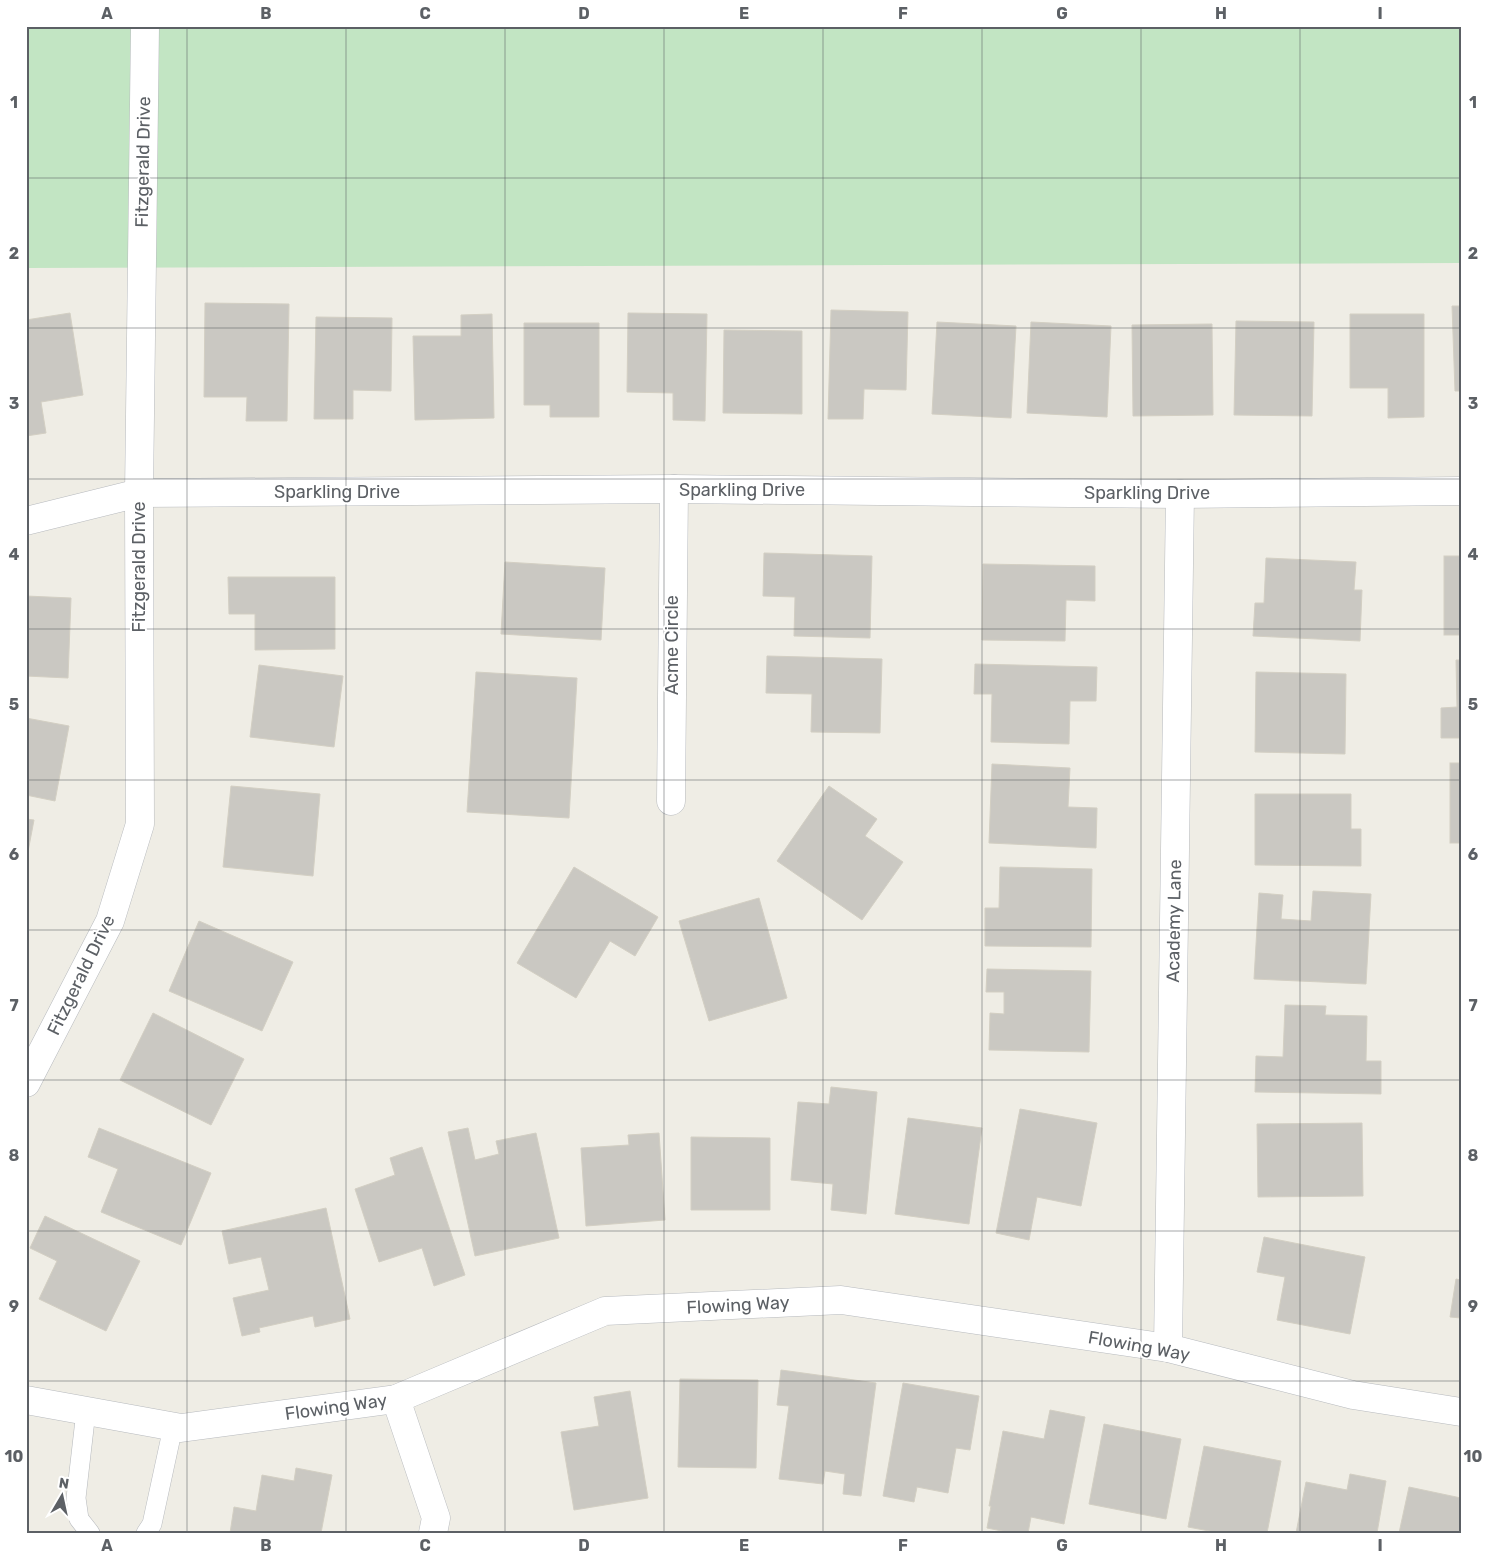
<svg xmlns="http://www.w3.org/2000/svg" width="1487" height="1559" font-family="Rubik,sans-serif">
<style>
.green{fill:#c2e5c3}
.building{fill:#cac8c2;stroke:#d3cfc3}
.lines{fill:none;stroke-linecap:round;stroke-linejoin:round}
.service-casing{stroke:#b7babe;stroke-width:20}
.minor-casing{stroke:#b7babe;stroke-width:29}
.service{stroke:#fff;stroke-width:19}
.minor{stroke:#fff;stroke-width:28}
.grid{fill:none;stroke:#5c6065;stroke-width:1;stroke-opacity:0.55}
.labels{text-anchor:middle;stroke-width:4;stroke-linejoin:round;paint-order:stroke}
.street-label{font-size:18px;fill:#5c6065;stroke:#fff}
.neatline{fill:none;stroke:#5c6065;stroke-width:2}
.grid-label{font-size:16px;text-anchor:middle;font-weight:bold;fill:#5c6065}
</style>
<rect width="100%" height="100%" fill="#efede5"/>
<polygon class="green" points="26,26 1461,26 1461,263 26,268"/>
<g class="building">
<polygon points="205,303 289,304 287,421 246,421 247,397 204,397"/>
<polygon points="1452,306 1461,306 1461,391 1455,391"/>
<polygon points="831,310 908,312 906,390 864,389 863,419 828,419"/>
<polygon points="70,313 83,395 41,402 46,433 26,436 26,320"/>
<polygon points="628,313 707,314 705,421 673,420 673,393 627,392"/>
<polygon points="492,314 494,418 415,420 413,336 461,336 461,315"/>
<polygon points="1350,314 1424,314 1424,417 1388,418 1388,388 1350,388"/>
<polygon points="316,317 392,318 391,391 353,390 353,419 314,419"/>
<polygon points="1236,321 1314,322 1312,416 1234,415"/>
<polygon points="937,322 1016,326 1011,418 932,414"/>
<polygon points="1031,322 1111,326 1107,417 1027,413"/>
<polygon points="524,323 599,323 599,417 550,417 550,405 524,405"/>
<polygon points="1212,324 1213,415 1133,416 1132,325"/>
<polygon points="724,330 802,331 802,414 723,413"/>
<polygon points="764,553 872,556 870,638 794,636 795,597 763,596"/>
<rect x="1444" y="556" width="17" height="79"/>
<polygon points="1266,558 1356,562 1354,590 1362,590 1360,641 1253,636 1255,603 1264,603"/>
<polygon points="505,562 605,568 601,640 501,634"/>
<polygon points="983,564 1095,566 1095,601 1066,600 1065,641 982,640"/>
<polygon points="228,577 335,577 335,649 255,650 255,614 229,614"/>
<polygon points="26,596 71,598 68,678 26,676"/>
<polygon points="767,656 882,659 880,733 811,732 812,694 766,693"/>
<polygon points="1456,660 1461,660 1461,738 1441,738 1441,708 1457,707"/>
<polygon points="975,664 1097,667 1096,701 1070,701 1069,744 991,742 992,694 974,694"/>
<polygon points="259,665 343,676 334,747 250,737"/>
<polygon points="476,672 577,678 569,818 467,812"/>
<polygon points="1256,672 1346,674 1345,754 1255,752"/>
<polygon points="26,718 69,726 55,801 26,795"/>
<rect x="1450" y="763" width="11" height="80"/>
<polygon points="992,764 1070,768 1068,807 1097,808 1096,848 989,843"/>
<polygon points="231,786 320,794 313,876 223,867"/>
<polygon points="829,786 877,819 865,836 903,862 862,920 777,861"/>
<polygon points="1255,794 1351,794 1351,829 1361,829 1361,866 1255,865"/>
<polygon points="26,819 34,820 26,862"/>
<polygon points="574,867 658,917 635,956 610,941 576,998 517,963"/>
<polygon points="1000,867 1092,869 1091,947 985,946 985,908 999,908"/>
<polygon points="1313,891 1371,894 1366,984 1254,979 1259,893 1283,895 1281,919 1311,921"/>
<polygon points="759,898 787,998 709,1021 679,921"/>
<polygon points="199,921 293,962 262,1031 169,991"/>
<polygon points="987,969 1091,971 1089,1052 989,1050 990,1013 1004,1014 1004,992 986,992"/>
<polygon points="1285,1005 1326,1006 1325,1015 1367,1016 1366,1061 1381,1061 1381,1094 1255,1092 1256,1056 1283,1057"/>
<polygon points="153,1013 244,1059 211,1125 120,1080"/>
<polygon points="831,1087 877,1092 866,1214 831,1210 833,1184 791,1180 798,1102 829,1104"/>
<polygon points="1020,1109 1097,1123 1081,1206 1037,1197 1029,1240 996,1233"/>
<polygon points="908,1118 982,1128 969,1224 895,1214"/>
<polygon points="1362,1123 1363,1196 1258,1197 1257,1124"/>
<polygon points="99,1128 211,1173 181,1245 101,1212 118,1169 88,1157"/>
<polygon points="468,1128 475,1160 499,1154 496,1141 536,1133 559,1238 475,1256 448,1132"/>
<polygon points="659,1133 665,1220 586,1226 581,1148 629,1145 628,1135"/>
<polygon points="691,1137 770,1138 770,1210 691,1210"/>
<polygon points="422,1147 465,1275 434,1286 422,1248 379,1262 355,1189 395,1175 390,1158"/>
<polygon points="326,1208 350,1319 315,1327 313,1316 259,1328 260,1332 242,1336 233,1298 269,1290 261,1257 229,1264 222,1231"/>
<polygon points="45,1216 140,1261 106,1331 39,1299 57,1261 30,1248"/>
<polygon points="1264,1237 1365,1257 1350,1334 1277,1320 1285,1277 1257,1272"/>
<polygon points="1456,1279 1461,1280 1461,1318 1450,1317"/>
<polygon points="781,1370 876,1383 861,1496 843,1494 845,1474 825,1471 823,1484 779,1479 789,1406 777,1405"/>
<polygon points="680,1379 758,1380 756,1468 678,1467"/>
<polygon points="903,1383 979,1396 970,1450 956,1448 948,1493 917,1487 914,1502 883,1496"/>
<polygon points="630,1391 648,1498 574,1510 561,1432 599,1426 594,1397"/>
<polygon points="1050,1410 1085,1417 1064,1524 1031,1517 1028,1533 1012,1533 987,1528 991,1506 989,1506 1003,1431 1044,1439"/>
<polygon points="1104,1424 1181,1439 1166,1519 1089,1504"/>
<polygon points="1204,1446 1281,1461 1267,1533 1220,1533 1188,1527"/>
<polygon points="296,1468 332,1475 321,1533 230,1533 234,1507 256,1511 262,1475 294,1481"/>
<polygon points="1350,1474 1386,1481 1377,1533 1296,1533 1306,1482 1347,1490"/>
<polygon points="1409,1487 1461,1498 1461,1533 1399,1533"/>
</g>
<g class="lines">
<g class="service-casing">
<g id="service">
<polyline points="86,1411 76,1498 79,1519 90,1533"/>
<polyline points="146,1533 152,1524 173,1427"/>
</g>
</g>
<g class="minor-casing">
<g id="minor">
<polyline points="26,521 139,493 674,489 1180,494 1461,491"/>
<polyline points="671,801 674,489"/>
<polyline points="26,1083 110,921 140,824 139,493 145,26"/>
<polyline points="1168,1348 1180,494"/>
<polyline points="396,1399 436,1518 433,1533"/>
<polyline points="26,1400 181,1428 396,1399 605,1311 841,1300 1168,1348 1353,1395 1461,1412"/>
</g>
</g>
<use href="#service" class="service"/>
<use href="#minor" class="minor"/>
</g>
<path class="grid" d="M 187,26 L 187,1533M 346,26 L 346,1533M 505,26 L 505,1533M 664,26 L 664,1533M 823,26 L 823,1533M 982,26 L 982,1533M 1141,26 L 1141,1533M 1300,26 L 1300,1533M 26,178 L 1461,178M 26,328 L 1461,328M 26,479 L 1461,479M 26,629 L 1461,629M 26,780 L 1461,780M 26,930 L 1461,930M 26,1080 L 1461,1080M 26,1231 L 1461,1231M 26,1381 L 1461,1381"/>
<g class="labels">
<g class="street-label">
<text transform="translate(143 162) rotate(-89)" y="6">Fitzgerald Drive</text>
<text x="742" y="496">Sparkling Drive</text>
<text x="337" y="498">Sparkling Drive</text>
<text x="1147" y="499">Sparkling Drive</text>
<text transform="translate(139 567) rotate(-90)" y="6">Fitzgerald Drive</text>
<text transform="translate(672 645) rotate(-90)" y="6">Acme Circle</text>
<text transform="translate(1174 921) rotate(-89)" y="6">Academy Lane</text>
<text transform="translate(81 975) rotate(-64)" y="6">Fitzgerald Drive</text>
<text transform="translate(738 1305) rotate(-3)" y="6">Flowing Way</text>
<text transform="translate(1139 1346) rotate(10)" y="6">Flowing Way</text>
<text transform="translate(336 1407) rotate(-8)" y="6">Flowing Way</text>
</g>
</g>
<rect width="1487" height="1559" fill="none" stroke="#ffffff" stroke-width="55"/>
<g transform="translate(62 1496) rotate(9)" stroke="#ffffff" stroke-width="4" paint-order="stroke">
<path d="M0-4L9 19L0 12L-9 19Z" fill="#5c6065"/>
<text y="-8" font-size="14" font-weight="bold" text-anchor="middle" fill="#5c6065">N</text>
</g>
<rect x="28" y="28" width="1432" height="1504" class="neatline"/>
<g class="grid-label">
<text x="107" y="19">A</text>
<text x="266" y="19">B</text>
<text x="425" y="19">C</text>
<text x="584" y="19">D</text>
<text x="744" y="19">E</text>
<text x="903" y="19">F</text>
<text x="1062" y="19">G</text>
<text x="1221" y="19">H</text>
<text x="1380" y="19">I</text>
<text x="14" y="108">1</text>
<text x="1473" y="108">1</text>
<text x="14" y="259">2</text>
<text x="1473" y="259">2</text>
<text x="14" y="409">3</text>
<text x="1473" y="409">3</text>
<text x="14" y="560">4</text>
<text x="1473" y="560">4</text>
<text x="14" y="710">5</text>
<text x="1473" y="710">5</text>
<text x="14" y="860">6</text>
<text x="1473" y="860">6</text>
<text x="14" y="1011">7</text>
<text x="1473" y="1011">7</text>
<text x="14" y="1161">8</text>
<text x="1473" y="1161">8</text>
<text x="14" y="1312">9</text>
<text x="1473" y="1312">9</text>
<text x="14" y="1462">10</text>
<text x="1473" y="1462">10</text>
<text x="107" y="1551">A</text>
<text x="266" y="1551">B</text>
<text x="425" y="1551">C</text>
<text x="584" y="1551">D</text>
<text x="744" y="1551">E</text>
<text x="903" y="1551">F</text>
<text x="1062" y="1551">G</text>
<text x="1221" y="1551">H</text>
<text x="1380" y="1551">I</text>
</g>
</svg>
